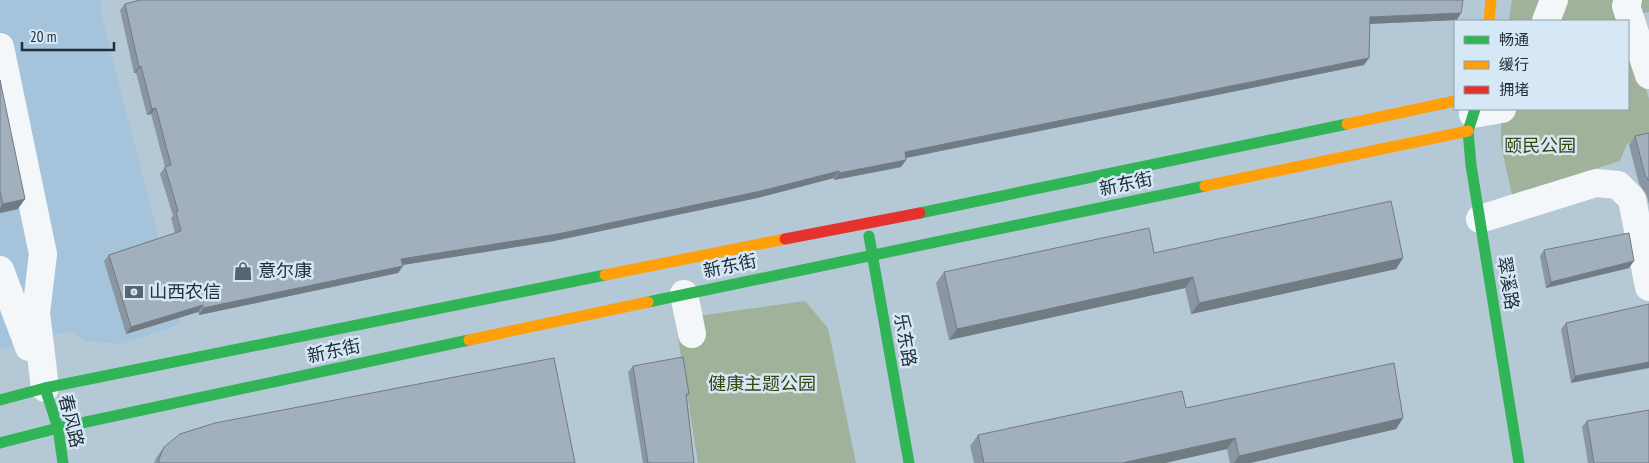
<svg xmlns="http://www.w3.org/2000/svg" width="1649" height="463" font-family="'PT Sans Narrow','Noto Sans SC',sans-serif">
<style>
.built{fill:#a5c4dc}
.green{fill:#a0b29a}
.lines{fill:none;stroke-linecap:round;stroke-linejoin:round}
.street{stroke:#f4f7f9;stroke-width:28}
.fast{stroke:#30b455;stroke-width:11}
.slow{stroke:#ff9f0a;stroke-width:11}
.jam{stroke:#e5322d;stroke-width:11}
.wall{fill:#8a97a2}
.shaded-wall{fill:#717b84}
.building{fill:#a1b0bc;stroke:#717b84}
.labels{text-anchor:middle;stroke-width:5;stroke-linejoin:round;paint-order:stroke}
.park-label{font-size:18px;fill:#37440d;stroke:#d6e8f5}
.street-label{font-size:18px;fill:#222f3a;stroke:#d6e8f5}
.poi-label{font-size:18px;fill:#222f3a;stroke:#d6e8f5;text-anchor:start}
</style>
<rect width="100%" height="100%" fill="#b5c8d6"/>
<polygon class="built" points="0,0 101,0 101,14 181,324 122,344 85,341 70,331 0,349"/>
<g class="green">
<polygon points="1512,0 1649,0 1649,12 1623,17 1624,21 1509,21"/>
<polygon points="1628,32 1649,99 1649,135 1627,144 1620,161 1512,195 1501,145 1501,109 1628,109"/>
<polygon points="805,301 828,328 856,463 698,463 675,319"/>
</g>
<g class="lines">
<g class="street">
<polyline points="1628,0 1626,6 1649,75"/>
<polyline points="1546,21 1554,0"/>
<polyline points="0,47 43,254 36,313 45,388"/>
<polyline points="1473,114 1502,109"/>
<polyline points="1480,219 1596,183 1618,185 1632,199 1649,287"/>
<polyline points="0,270 29,347"/>
<polyline points="684,294 692,334"/>
</g>
<g class="fast">
<polyline points="1475,109 1468,131 1471,165 1519,463"/>
<polyline points="920,213 1347,124"/>
<polyline points="869,236 909,463"/>
<polyline points="648,302 1205,186"/>
<polyline points="45,388 58,428 63,463"/>
<polyline points="0,400 45,388 605,275"/>
<polyline points="0,443 58,428 469,340"/>
</g>
<g class="slow">
<polyline points="1489,21 1491,0"/>
<polyline points="1347,124 1455,101"/>
<polyline points="1205,186 1468,131"/>
<polyline points="605,275 785,239"/>
<polyline points="469,340 648,302"/>
</g>
<polyline class="jam" points="785,239 920,213"/>
</g>
<g class="wall">
<polygon points="125,4 1457,20 1370,24 1369,58 1364,65 906,158 906,160 901,167 834,180 834,178 757,198 554,241 403,265 398,273 199,315 198,312 126,334 104,261 109,255 175,233 171,218 173,216 160,174 165,167 151,114 147,115 136,73 134,73 120,10"/>
<polygon points="0,80 18,209 0,213"/>
<polygon points="1649,133 1649,205 1647,196 1639,184 1629,145 1635,136"/>
<polygon points="1544,250 1629,268 1546,288 1540,256"/>
<polygon points="1154,253 1403,258 1396,269 1191,314 1185,288 949,340 936,283 944,272"/>
<polygon points="1649,304 1571,383 1561,329 1566,323"/>
<polygon points="633,366 689,394 687,397 694,463 643,463 628,372"/>
<polygon points="1186,408 1403,418 1396,429 1250,463 1230,463 1227,449 1165,463 974,463 970,446 978,435"/>
<polygon points="1587,421 1649,463 1588,463 1582,427"/>
<polygon points="164,447 575,463 154,463 156,458"/>
</g>
<g class="shaded-wall">
<polygon points="1461,13 1457,20 1365,24 1370,17"/>
<polygon points="1369,58 1364,65 901,159 905,152"/>
<polygon points="141,66 136,73 134,73 139,67"/>
<polygon points="156,108 151,114 147,115 152,109"/>
<polygon points="906,160 901,167 834,180 839,173"/>
<polygon points="839,171 834,178 757,198 554,241 396,266 401,259"/>
<polygon points="25,199 18,209 0,213 0,209 3,204"/>
<polygon points="1403,258 1396,269 1191,314 1199,303"/>
<polygon points="1634,261 1629,268 1546,288 1551,282"/>
<polygon points="403,266 398,273 199,315 203,308"/>
<polygon points="1193,277 1185,288 949,340 957,329"/>
<polygon points="203,305 198,312 126,334 131,327"/>
<polygon points="1649,362 1649,368 1571,383 1575,376"/>
<polygon points="1403,418 1396,429 1250,463 1234,463 1239,456"/>
<polygon points="1235,438 1227,449 1165,463 1122,463"/>
</g>
<g class="building">
<polygon points="140,0 1463,0 1461,13 1370,17 1369,58 905,152 906,160 839,173 839,171 761,191 558,234 401,259 403,266 203,308 203,305 131,327 109,255 181,231 176,212 178,211 165,167 171,165 156,108 152,109 141,66 139,67 125,4"/>
<polygon points="0,80 25,199 3,204 0,192"/>
<polygon points="1649,133 1649,181 1645,175 1635,136"/>
<polygon points="1391,201 1403,258 1199,303 1193,277 957,329 944,272 1149,228 1154,253"/>
<polygon points="1629,233 1634,261 1551,282 1544,250"/>
<polygon points="1649,304 1649,362 1575,376 1566,323"/>
<polygon points="683,357 689,394 686,394 694,463 648,463 633,366"/>
<polygon points="554,358 575,463 159,463 159,459 164,447 180,434 215,423"/>
<polygon points="1394,363 1403,418 1239,456 1235,438 1122,463 984,463 978,435 1182,391 1186,408"/>
<polygon points="1649,410 1649,463 1594,463 1587,421"/>
</g>
<defs>
<g id="shop-bare" transform="scale(1.5)"><path d="M-5-2.5h2.3a2.7 3.5 0 0 1 5.4 0H5L5.5 6h-11ZM-1.5-2.5h3a1.5 2.3 0 0 0-3 0Z" fill="#556571" stroke="#d6e8f5" stroke-width="2.5" paint-order="stroke"/></g>
<g id="bank-bare" transform="scale(1.5)"><path d="M-6-4H6V4H-6ZM0-2.3a2.3 2.3 0 1 0 0 4.6a2.3 2.3 0 1 0 0-4.6Z" fill="#556571" stroke="#d6e8f5" stroke-width="2.5" paint-order="stroke"/></g>
</defs>
<g fill-rule="evenodd">
<use href="#shop-bare" x="243" y="271"/>
<use href="#bank-bare" x="134" y="292"/>
</g>
<g class="labels">
<g class="park-label">
<text x="1540" y="152">颐民公园</text>
<text x="762" y="390">健康主题公园</text>
</g>
<g class="street-label">
<text transform="translate(1126 184) rotate(-12)" y="6">新东街</text>
<text transform="translate(730 266) rotate(-12)" y="6">新东街</text>
<text transform="translate(1508 283) rotate(81)" y="6">翠溪路</text>
<text transform="translate(905 340) rotate(80)" y="6">乐东路</text>
<text transform="translate(334 351) rotate(-12)" y="6">新东街</text>
<text transform="translate(71 421) rotate(76)" y="6">春风路</text>
</g>
<g class="poi-label">
<text x="258" y="277">意尔康</text>
<text x="149" y="298">山西农信</text>
</g>
</g>
<rect x="1454" y="20" width="175" height="90" fill="#d6e8f5" stroke="#8e9eaa"/>
<rect x="1464" y="36" width="25" height="8" fill="#30b455" stroke="#8e9eaa"/>
<text x="1499" y="45" font-size="15" fill="#222f3a">畅通</text>
<rect x="1464" y="61" width="25" height="8" fill="#ff9f0a" stroke="#8e9eaa"/>
<text x="1499" y="70" font-size="15" fill="#222f3a">缓行</text>
<rect x="1464" y="86" width="25" height="8" fill="#e5322d" stroke="#8e9eaa"/>
<text x="1499" y="95" font-size="15" fill="#222f3a">拥堵</text>
<path d="M22 42v8h92v-8" fill="none" stroke="#222f3a" stroke-width="2.5"/>
<text x="30" y="42" font-size="15" fill="#222f3a" stroke="#d6e8f5" stroke-width="4" paint-order="stroke">20 m</text>
</svg>
